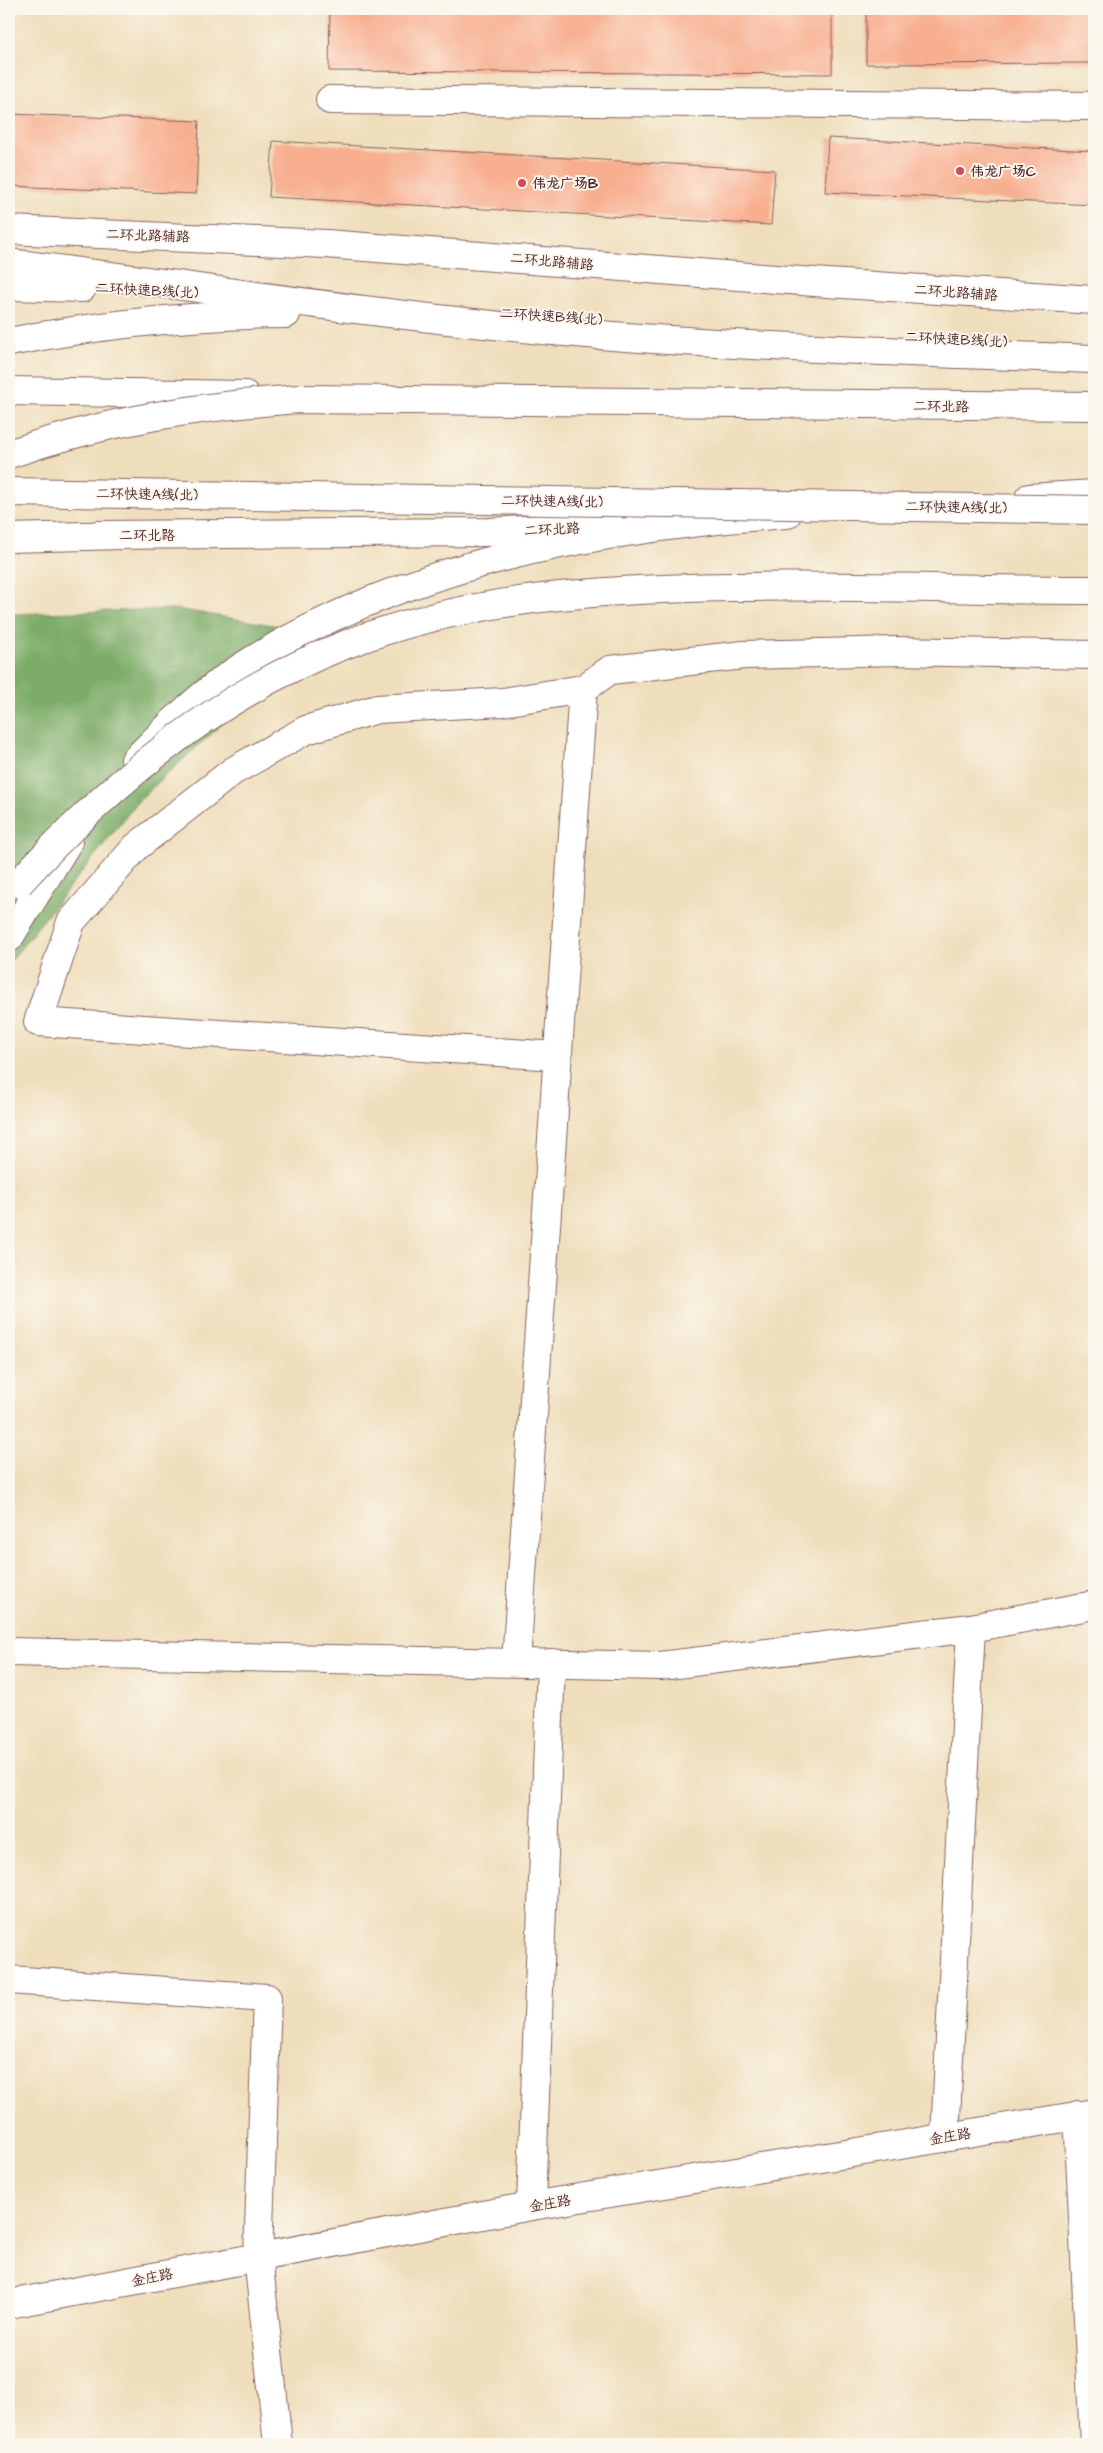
<svg xmlns="http://www.w3.org/2000/svg" width="1103" height="2453" font-family="'Architects Daughter','LXGW WenKai TC',sans-serif">
<style>
.forest{fill:#7bac67;stroke:#626649}
.building{fill:#f8af90}
.lines{fill:none;stroke-linecap:round;stroke-linejoin:round}
.minor-casing{stroke:#84625e;stroke-width:30}
.major-casing{stroke:#84625e;stroke-width:30}
.highway-casing{stroke:#84625e;stroke-width:30}
.minor{stroke:#fff;stroke-width:28}
.major{stroke:#fff;stroke-width:28}
.highway{stroke:#fff;stroke-width:28}
.highway-bridge-casing{stroke:#84625e;stroke-width:30;stroke-linecap:butt}
.highway-bridge{stroke:#fff;stroke-width:28}
.poi-dot{fill:#d1495b;stroke:#fbf7ec;stroke-width:2}
.labels{text-anchor:middle;stroke-width:4;stroke-linejoin:round;paint-order:stroke}
.poi-label{font-size:14px;font-weight:bold;fill:#4a1f2b;stroke:#fbf7ec;text-anchor:start}
.street-label{font-size:14px;fill:#4a1f2b;stroke:#fbf7ec}
</style>
<rect width="100%" height="100%" fill="#fbf7ec"/>
<filter id="ink" filterUnits="userSpaceOnUse"><feTurbulence type="fractalNoise" baseFrequency=".02" numOctaves="2"/><feDisplacementMap in="SourceGraphic" scale="10" xChannelSelector="R" yChannelSelector="G"/><feConvolveMatrix kernelMatrix="1 2 1 2 8 2 1 2 1" color-interpolation-filters="sRGB"/></filter>
<filter id="wash" filterUnits="userSpaceOnUse"><feTurbulence type="fractalNoise" baseFrequency=".0096" numOctaves="4" result="noise"/><feDisplacementMap in="SourceGraphic" scale="20" xChannelSelector="R" yChannelSelector="G"/><feGaussianBlur stdDeviation="1.12" result="paint"/><feColorMatrix in="noise" values="0 0 0 0 0 0 0 0 0 0 0 0 0 0 0 0 0 1.4 0 .05"/><feComposite in="paint" operator="in"/></filter>
<g filter="url(#wash)">
<rect width="100%" height="100%" fill="#efdebc"/>
<polygon class="forest" points="176,609 321,633 140,799 9,963 9,614"/>
<g id="blocks">
<g class="building">
<polygon points="330,9 832,9 832,74 329,71"/>
<polygon points="866,9 1094,9 1094,63 866,64"/>
<polygon points="9,114 199,121 196,194 9,186"/>
<polygon points="828,138 1094,151 1094,205 825,192"/>
<polygon points="273,141 775,170 771,225 269,197"/>
</g>
</g>
</g>
<g filter="url(#ink)">
<use href="#blocks" fill-opacity="0" stroke="#84625e" stroke-width="1"/>
<g class="lines">
<g class="minor-casing">
<g id="minor">
<polyline points="330,100 1094,106"/>
<polyline points="9,230 326,244 827,283 1094,300"/>
<polyline points="557,1056 38,1022 71,922 136,847 233,771 306,730 377,709 503,702 583,689"/>
<polyline points="9,1652 660,1666 971,1628 1094,1605"/>
<polyline points="516,1662 583,689 610,670 744,655 896,651 1094,655"/>
<polyline points="9,1980 267,1998 258,2257 278,2444"/>
<polyline points="1078,2115 1094,2443"/>
<polyline points="945,2136 971,1628"/>
<polyline points="531,2206 551,1663"/>
<polyline points="9,2304 531,2206 1094,2113"/>
</g>
</g>
<g class="major-casing">
<g id="major">
<polyline points="9,391 245,395"/>
<polyline points="1029,498 1094,494"/>
<polyline points="98,535 489,532 610,525"/>
</g>
</g>
<g class="highway-casing">
<g id="highway">
<path d="M 9,263 C 186,285 363,313 542,330 C 725,347 910,352 1094,359"/>
<polyline points="9,286 82,288"/>
<path d="M 9,342 C 101,324 192,315 286,314"/>
<polyline points="9,538 122,535"/>
<path d="M 135,760 C 167,727 201,693 240,668 C 402,564 597,528 787,514"/>
<polyline points="9,938 68,842"/>
</g>
</g>
<use href="#minor" class="minor"/>
<use href="#major" class="major"/>
<use href="#highway" class="highway"/>
<g class="highway-bridge-casing">
<g id="highway-bridge">
<path d="M 9,454 C 103,421 199,406 299,399 L 1094,406"/>
<polyline points="9,492 1094,510"/>
<path d="M 19,883 C 110,783 219,693 347,644 C 469,597 602,589 732,587 C 853,585 973,590 1094,590"/>
</g>
</g>
<use href="#highway-bridge" class="highway-bridge"/>
</g>
</g>
<g class="poi-dot">
<circle cx="960" cy="171" r="5"/>
<circle cx="522" cy="183" r="5"/>
</g>
<g class="labels">
<g class="poi-label">
<text x="970" y="176">伟龙广场C</text>
<text x="532" y="188">伟龙广场B</text>
</g>
<g class="street-label">
<text transform="translate(148 235) rotate(2)" y="5">二环北路辅路</text>
<text transform="translate(552 261) rotate(5)" y="5">二环北路辅路</text>
<text transform="translate(147 290) rotate(3)" y="5">二环快速B线(北)</text>
<text transform="translate(956 292) rotate(4)" y="5">二环北路辅路</text>
<text transform="translate(551 316) rotate(4)" y="5">二环快速B线(北)</text>
<text transform="translate(956 339) rotate(3)" y="5">二环快速B线(北)</text>
<text transform="translate(941 406) rotate(1)" y="5">二环北路</text>
<text transform="translate(147 494) rotate(1)" y="5">二环快速A线(北)</text>
<text transform="translate(552 501) rotate(1)" y="5">二环快速A线(北)</text>
<text transform="translate(956 507) rotate(1)" y="5">二环快速A线(北)</text>
<text transform="translate(552 529) rotate(-3)" y="5">二环北路</text>
<text x="147" y="540">二环北路</text>
<text transform="translate(950 2136) rotate(-9)" y="5">金庄路</text>
<text transform="translate(550 2203) rotate(-10)" y="5">金庄路</text>
<text transform="translate(152 2277) rotate(-11)" y="5">金庄路</text>
</g>
</g>
<rect width="1103" height="2453" fill="none" stroke="#fbf7ec" stroke-width="30"/>
</svg>
